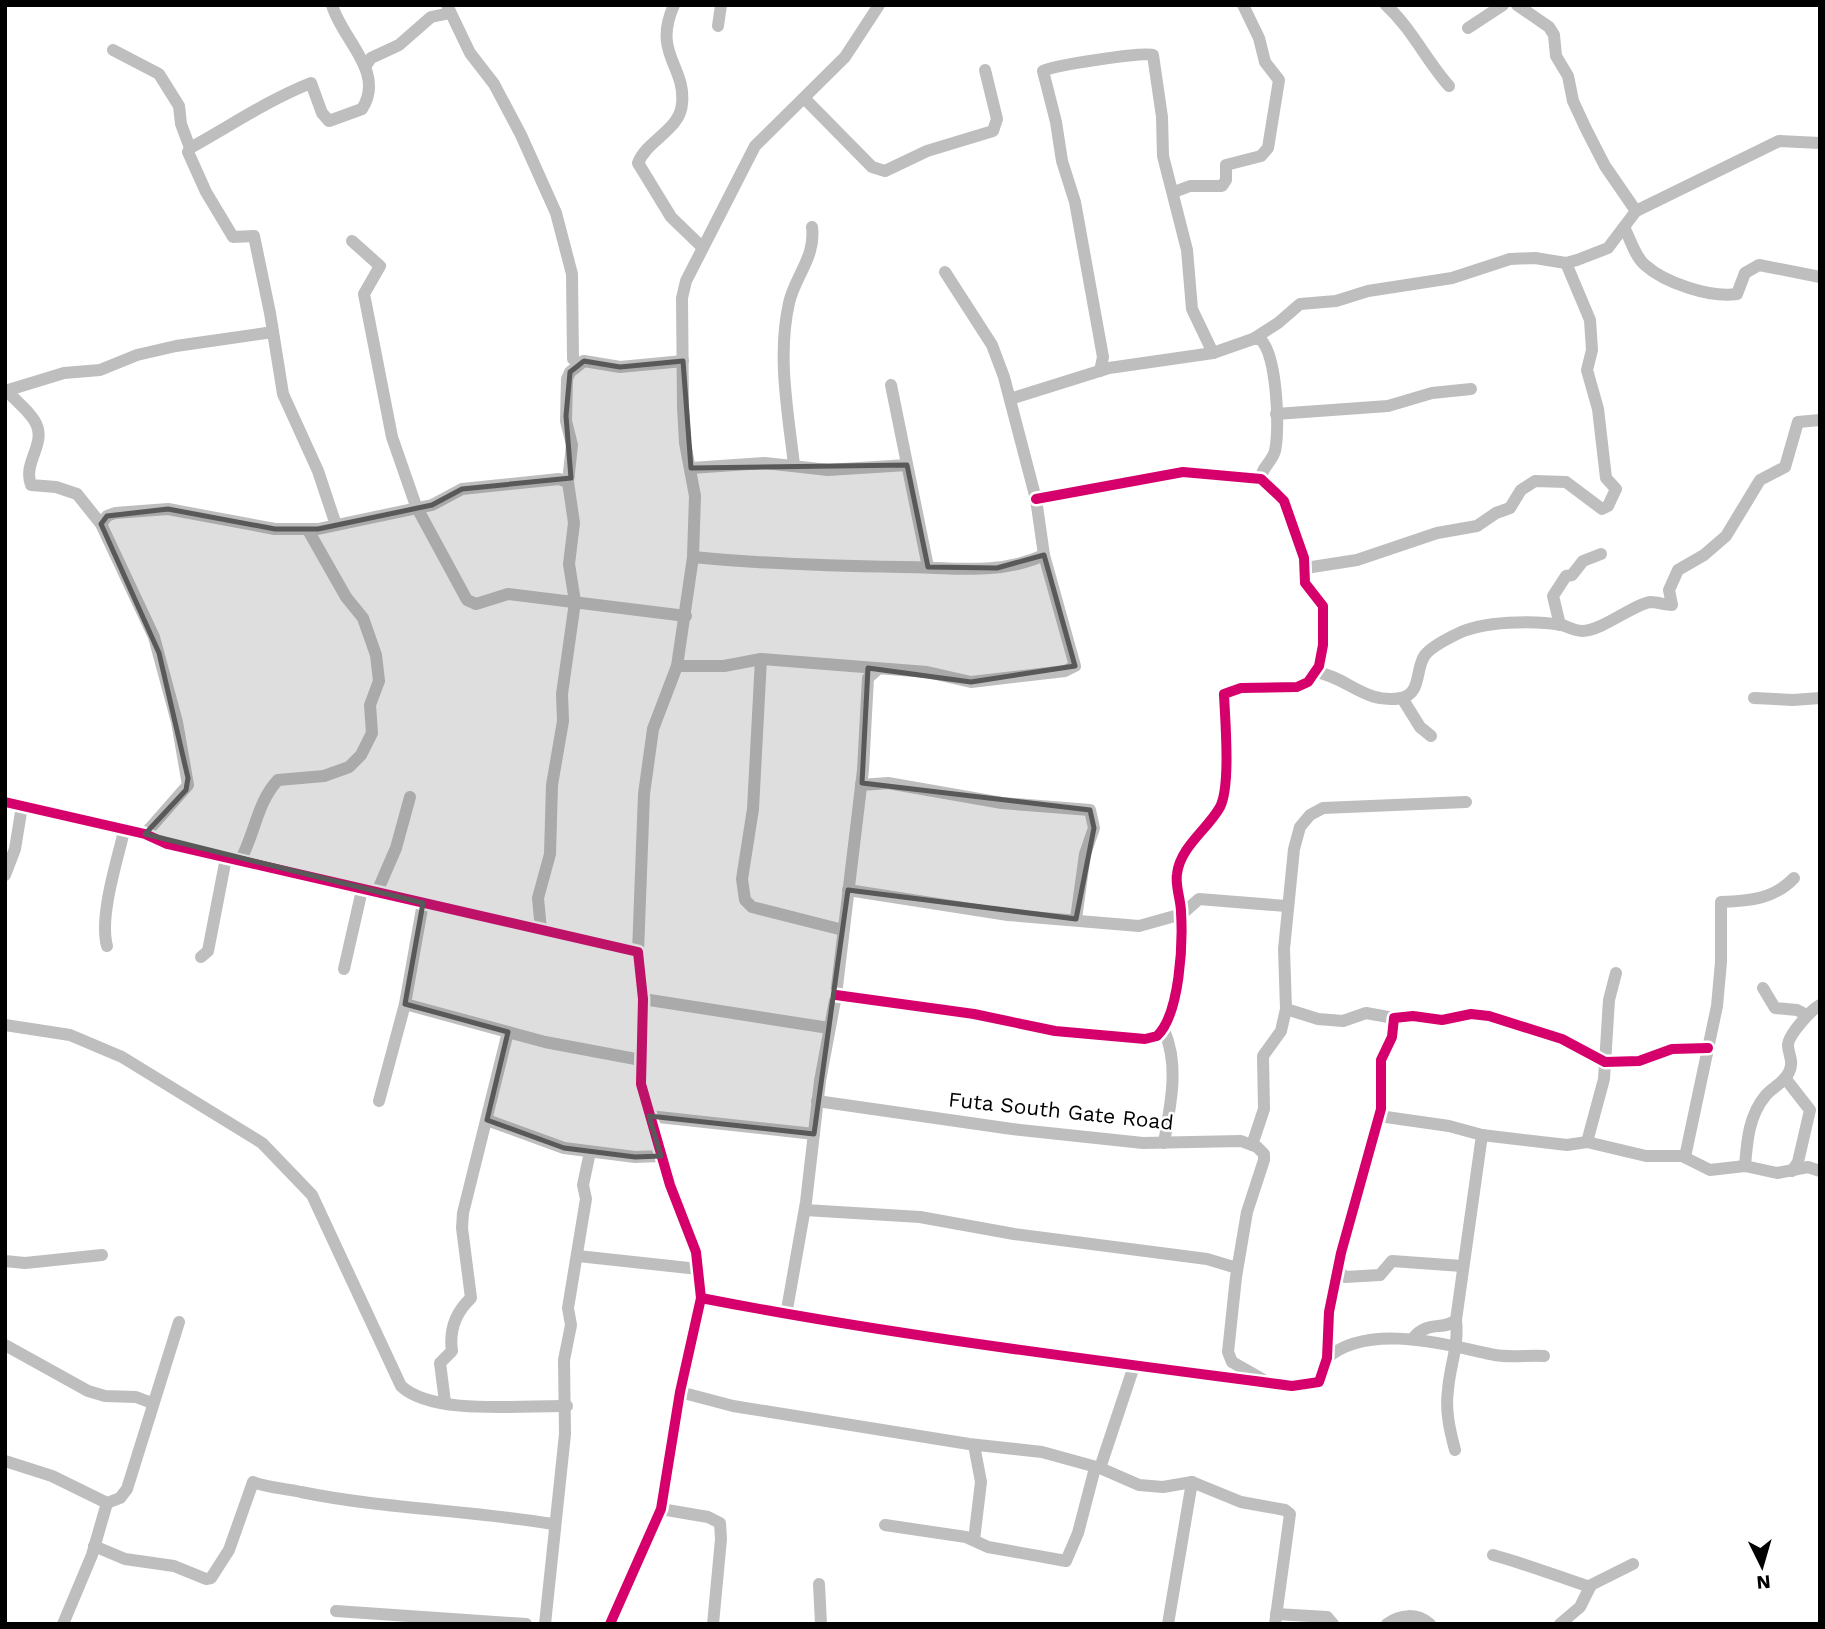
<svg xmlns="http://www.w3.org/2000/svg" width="1825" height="1629" font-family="'Work Sans',sans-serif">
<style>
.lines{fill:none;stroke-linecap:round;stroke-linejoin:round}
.minor{stroke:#bebebe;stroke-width:12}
.cycleway-casing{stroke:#fff;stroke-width:15}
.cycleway{stroke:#d6006c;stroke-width:10}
.marked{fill:#595959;fill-opacity:0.2;stroke:#595959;stroke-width:5;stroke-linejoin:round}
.labels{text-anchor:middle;stroke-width:5;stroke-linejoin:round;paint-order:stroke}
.street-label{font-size:21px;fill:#000;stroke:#fff}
</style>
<rect width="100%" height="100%" fill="#fff"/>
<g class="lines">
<g class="minor">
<polyline points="447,5 470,53 494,84 521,135 556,213 572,274 573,359 579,364 584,361 620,367 683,361"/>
<path d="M 674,5 C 652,54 686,65 682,104 C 680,130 647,140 638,163 L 671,217 L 702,247"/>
<path d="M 1386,5 C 1412,29 1426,60 1449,86"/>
<polyline points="718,26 721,5"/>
<polyline points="1468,28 1503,5"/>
<polyline points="113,50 159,74 179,106 181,124 190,148 188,152 206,192 233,237 254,236 270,313 283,394 318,471 336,525"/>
<polyline points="365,67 371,58 399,45 431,17 450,13"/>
<polyline points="805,99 872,167 885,171 927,151 993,131 997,119 985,70"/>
<path d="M 190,148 C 230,126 268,100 311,83 L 322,113 L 329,121 L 362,109 C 386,72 342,40 332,5"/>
<polyline points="1174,192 1190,186 1222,186 1226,180 1226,165 1261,156 1268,148 1279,80 1265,62 1259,38 1243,5"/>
<polyline points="1636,211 1779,141 1820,143"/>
<path d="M 1624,227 C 1630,238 1635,257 1645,265 C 1665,283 1710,298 1737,294 L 1745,273 L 1759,265 L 1820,277"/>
<polyline points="352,241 380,266 364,294 392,437 416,506 467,600 476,604 508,594 686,616"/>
<path d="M 1253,339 L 1260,339 C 1277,354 1280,428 1275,451 C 1272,462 1261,468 1261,479"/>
<path d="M 1100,371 L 1103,357 L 1075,202 L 1062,161 L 1056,122 L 1043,71 C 1051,66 1146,51 1153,55 L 1162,117 L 1163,156 L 1187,250 L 1192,309 L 1213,353"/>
<polyline points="891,385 928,567"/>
<polyline points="5,391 64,373 100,370 137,355 176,346 273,332"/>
<path d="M 7,391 C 15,400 27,409 34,420 C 49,443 22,461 31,485 L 56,487 L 77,494 L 101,524 L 154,637 L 177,722 L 188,785 L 145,834"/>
<polyline points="1010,399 1109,368 1213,353 1253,339 1278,323 1300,304 1336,301 1368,291 1452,278 1510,259 1535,258 1566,263 1577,260 1608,248 1636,211 1605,166 1586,129 1573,101 1568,76 1556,56 1554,35 1549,27 1517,5"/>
<polyline points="1276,414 1388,406 1432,393 1471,389"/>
<path d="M 794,465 C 788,412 777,356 789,303 C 795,276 816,257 812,227"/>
<polyline points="691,468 765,463 828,470 907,465"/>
<polyline points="101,524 107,516 115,513 168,509 275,529 318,529 432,505 462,489 559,479 568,482"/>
<path d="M 693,557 C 763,564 832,566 902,567 C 950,567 998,576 1044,555"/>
<polyline points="1304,571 1312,567 1357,560 1437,533 1477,526 1496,513 1510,508 1521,490 1535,481 1566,482 1602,509 1608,506 1616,489 1606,478 1598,409 1587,370 1592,350 1590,320 1566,263"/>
<polyline points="1560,625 1553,596 1566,576 1572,575 1583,561 1601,554"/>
<polyline points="761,659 753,809 742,879 745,900 752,907 843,930"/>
<polyline points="677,666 724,666 761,659 927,672 971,682 1065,671 1075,666 1044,555 1036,499 1004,377 992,345 945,272"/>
<path d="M 1316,672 C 1347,677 1366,705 1401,698 C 1422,694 1415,668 1425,655 C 1432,646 1447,639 1457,634 C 1482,621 1534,620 1562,625 C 1568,627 1575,631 1582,631 C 1604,630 1633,604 1651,602 C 1657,602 1665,605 1672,605 L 1669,590 L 1678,570 L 1704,555 L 1726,536 L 1760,480 L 1785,467 L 1798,422 L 1820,420"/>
<polyline points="1402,698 1420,727 1431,736"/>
<polyline points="1754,698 1793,700 1820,698"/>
<polyline points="861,785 888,783 1002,803 1090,810 1094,828 1085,854 1076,919"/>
<polyline points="5,802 145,834 167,844 638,952 643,999 641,1084 670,1185 696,1252 701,1298 680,1392 661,1509 610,1624"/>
<path d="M 240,861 C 255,834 257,802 278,780 L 324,776 L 349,767 L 361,755 L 372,733 L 370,705 L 379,681 L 376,655 L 363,618 L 346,597 L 308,530"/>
<polyline points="5,875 15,849 22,806"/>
<polyline points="848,890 1008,915 1139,926 1182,914 1199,899 1286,906"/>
<polyline points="377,892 396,848 410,797"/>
<polyline points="541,930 538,898 550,854 552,785 563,721 562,694 575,602 569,564 574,523 568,482 572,445 566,421 567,379 570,372 584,361"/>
<path d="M 107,946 C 99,916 117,862 124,831"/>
<polyline points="638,952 644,794 653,729 677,666 693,557 695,496 685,443 683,407 682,298 686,281 755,146 845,57 879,5"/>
<polyline points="201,957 208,951 226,858"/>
<polyline points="344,969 362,890"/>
<polyline points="1763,988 1775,1008 1797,1010 1807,1015"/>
<path d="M 836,995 L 974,1014 L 1055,1031 L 1145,1039 L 1157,1036 C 1180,1014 1183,944 1181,912 C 1181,900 1175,886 1177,874 C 1180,847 1208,829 1220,807 C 1231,786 1225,719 1224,694 L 1241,688 L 1297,687 L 1308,682 L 1319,666 L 1323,645 L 1323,606 L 1305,583 L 1304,558 L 1284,501 L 1277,494 L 1261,479 L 1183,472 L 1036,499"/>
<polyline points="643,999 829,1028"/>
<polyline points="405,1004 545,1042 641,1060"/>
<polyline points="1286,1009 1318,1019 1343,1021 1366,1013 1394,1018"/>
<path d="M 5,1025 L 70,1035 L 122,1057 L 262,1143 L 312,1195 L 401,1386 C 433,1416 524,1405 567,1406"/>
<path d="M 1164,1030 C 1180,1067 1170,1105 1164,1143"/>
<polyline points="1785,1078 1810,1110 1798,1162 1792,1171"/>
<polyline points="379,1101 405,1004 423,903"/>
<polyline points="817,1101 1012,1129 1143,1143 1241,1141 1257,1147 1264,1154 1264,1160 1247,1212 1236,1277 1228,1352 1232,1362 1262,1379"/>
<polyline points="649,1116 814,1134"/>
<path d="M 1379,1116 L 1449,1126 L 1482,1135 L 1456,1320 C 1459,1347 1450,1364 1448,1390 C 1445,1411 1450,1431 1455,1450"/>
<polyline points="487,1120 564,1148 635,1157 661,1156"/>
<polyline points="1482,1135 1567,1145 1587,1142 1646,1156 1682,1156 1710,1170 1745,1166 1777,1173 1808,1167 1820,1171"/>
<polyline points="1587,1142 1604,1079 1609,1000 1616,973"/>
<polyline points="1252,1145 1264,1109 1263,1056 1281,1031 1286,1009 1284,949 1294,849 1300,827 1310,815 1323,808 1466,802"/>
<path d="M 1685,1157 L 1717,1006 L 1721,962 L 1721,902 C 1750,901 1774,899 1794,878"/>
<path d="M 1745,1166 C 1747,1140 1749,1115 1766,1095 C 1773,1087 1785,1082 1789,1072 C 1794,1062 1789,1056 1788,1046 C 1787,1036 1811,1010 1820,1005"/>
<polyline points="805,1210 920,1217 1014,1234 1207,1259 1237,1268"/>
<polyline points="578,1256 698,1269"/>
<polyline points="5,1261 25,1263 102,1255"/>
<polyline points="1338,1271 1345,1277 1380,1275 1392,1261 1462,1266"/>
<path d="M 701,1298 C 896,1336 1095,1360 1292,1386 L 1319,1382 L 1327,1358 L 1329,1312 L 1341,1253 L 1381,1109 L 1381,1060 L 1392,1037 L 1394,1018 L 1413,1016 L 1442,1020 L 1471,1014 L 1489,1016 L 1562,1039 L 1605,1062 L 1639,1061 L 1672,1049 L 1708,1048"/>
<polyline points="786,1315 806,1202 820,1081 836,995 863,770 868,678 878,669"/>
<path d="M 1414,1337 C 1429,1320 1444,1331 1456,1320"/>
<polyline points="5,1345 88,1391 105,1396 136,1397 152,1403"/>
<path d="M 1327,1358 C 1369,1322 1446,1345 1495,1355 C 1510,1358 1528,1355 1544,1356"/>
<polyline points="680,1392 733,1406 969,1444 1042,1452 1100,1468 1139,1485 1163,1487 1192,1482 1241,1502 1285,1510 1290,1514 1275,1624"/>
<path d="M 445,1402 L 440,1363 L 452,1351 C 449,1330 455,1313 471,1298 L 462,1228 L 463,1213 L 508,1032"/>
<polyline points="5,1461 52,1476 107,1503"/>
<polyline points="1100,1468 1134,1366"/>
<polyline points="661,1509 708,1517 720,1523 721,1539 713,1624"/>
<polyline points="885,1525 966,1537 988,1547 1066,1561 1078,1533 1095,1468"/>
<polyline points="974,1540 981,1482 974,1445"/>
<path d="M 94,1546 L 125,1559 L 174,1566 L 206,1579 L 211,1578 L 229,1550 L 253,1482 C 269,1488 284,1488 301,1492 C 384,1509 470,1510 553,1524"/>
<path d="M 1493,1555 C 1526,1564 1557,1576 1590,1587"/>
<polyline points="819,1584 821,1624"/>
<polyline points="336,1611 526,1624"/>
<polyline points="1276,1614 1327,1617 1333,1624"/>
<polyline points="63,1624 92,1555 107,1503 120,1498 127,1489 179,1322"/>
<polyline points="545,1624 565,1434 564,1360 571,1325 568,1308 586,1199 583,1185 590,1152"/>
<polyline points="1168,1624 1192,1482"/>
<path d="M 1387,1624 C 1400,1614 1417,1613 1430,1624"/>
<polyline points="1560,1624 1580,1607 1591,1585 1633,1564"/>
</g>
<g class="cycleway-casing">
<g id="cycleway">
<polyline points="5,802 145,834 167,844 638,952 643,999 641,1084 670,1185 696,1252 701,1298 680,1392 661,1509 610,1624"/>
<path d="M 836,995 L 974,1014 L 1055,1031 L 1145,1039 L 1157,1036 C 1180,1014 1183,944 1181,912 C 1181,900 1175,886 1177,874 C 1180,847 1208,829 1220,807 C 1231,786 1225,719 1224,694 L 1241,688 L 1297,687 L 1308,682 L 1319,666 L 1323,645 L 1323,606 L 1305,583 L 1304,558 L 1284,501 L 1277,494 L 1261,479 L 1183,472 L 1036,499"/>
<path d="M 701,1298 C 896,1336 1095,1360 1292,1386 L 1319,1382 L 1327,1358 L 1329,1312 L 1341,1253 L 1381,1109 L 1381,1060 L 1392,1037 L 1394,1018 L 1413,1016 L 1442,1020 L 1471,1014 L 1489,1016 L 1562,1039 L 1605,1062 L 1639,1061 L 1672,1049 L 1708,1048"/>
</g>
</g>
<use href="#cycleway" class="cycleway"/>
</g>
<path class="marked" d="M 584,361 L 620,367 L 683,361 L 691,468 L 907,465 L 928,567 L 997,568 L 1044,555 L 1075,666 L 971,682 L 868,668 L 862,783 L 1090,810 L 1094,828 L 1076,919 L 848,890 L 814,1134 L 649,1116 L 661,1156 L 635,1157 L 564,1148 L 487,1120 L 508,1032 L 405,1004 L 423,903 L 145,834 L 186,790 L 188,778 L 159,653 L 101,524 L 107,516 L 168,509 L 275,529 L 318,529 L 432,505 L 462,489 L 571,478 L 566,416 L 570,372 Z"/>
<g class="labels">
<g class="street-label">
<text transform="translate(1061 1111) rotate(6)" y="7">Futa South Gate Road</text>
</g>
</g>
<rect width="1825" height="1629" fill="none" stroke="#000000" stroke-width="14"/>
<g transform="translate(1762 1566) rotate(175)" stroke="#ffffff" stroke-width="5" paint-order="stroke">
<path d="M0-5L12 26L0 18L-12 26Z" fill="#000000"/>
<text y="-10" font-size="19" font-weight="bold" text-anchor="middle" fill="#000000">N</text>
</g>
</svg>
